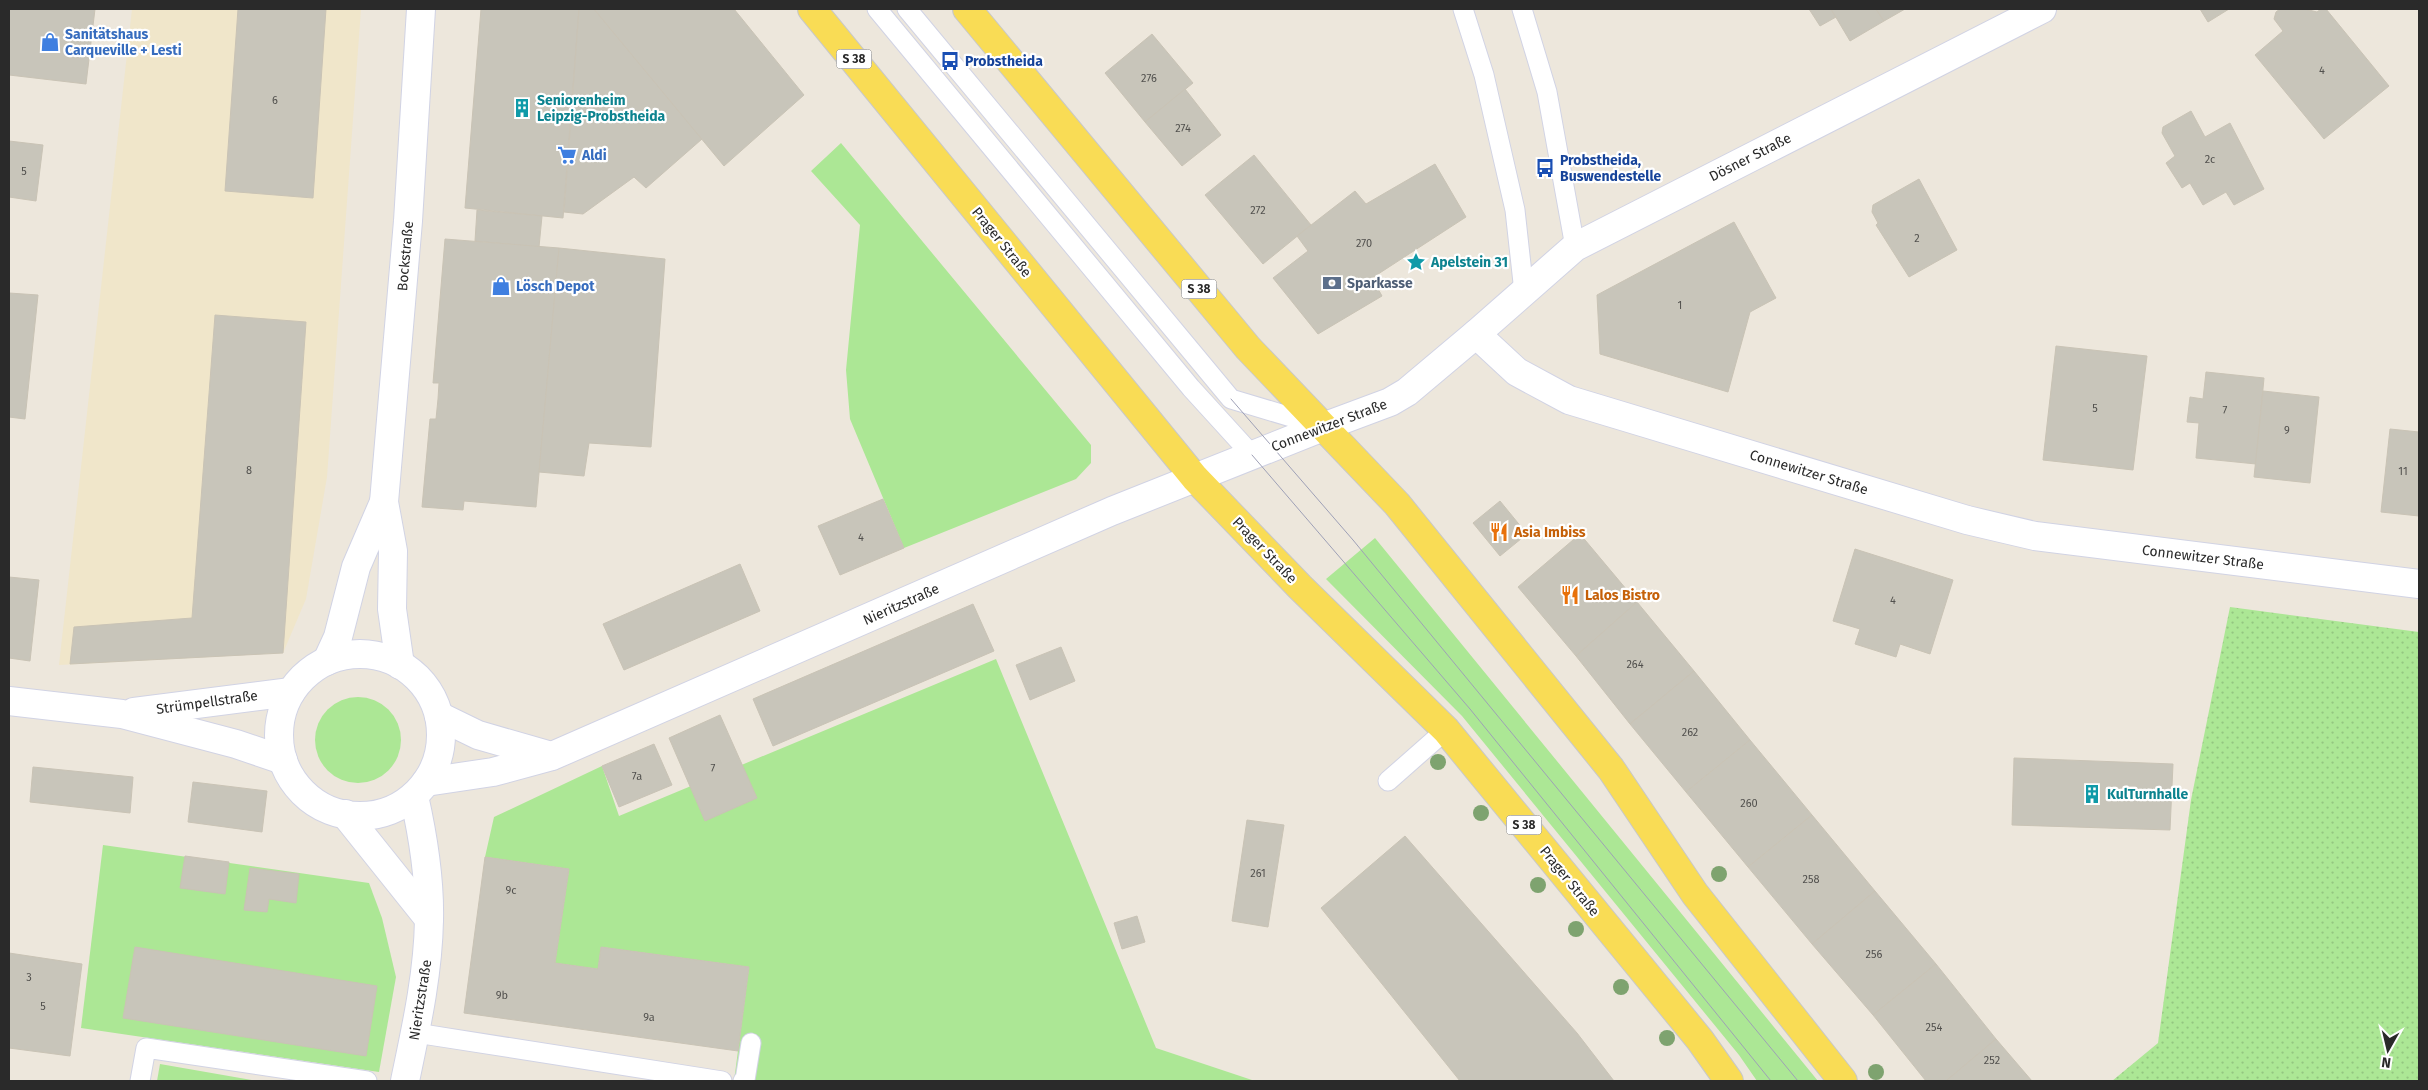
<svg xmlns="http://www.w3.org/2000/svg" width="2428" height="1090" font-family="'Fira Sans',sans-serif">
<style>
.education{fill:#f0e6ca}
.grass{fill:#ace795}
.park{fill:url(#park-dots)}
.building{fill:#c8c5ba;stroke:#c9c3b5}
.lines{fill:none;stroke-linecap:round;stroke-linejoin:round}
.service-casing{stroke:#d1d3e4;stroke-width:21}
.minor-casing{stroke:#d1d3e4;stroke-width:30}
.tertiary-casing{stroke:#d1d3e4;stroke-width:30}
.primary-casing{stroke:#c8c8c8;stroke-width:30}
.service{stroke:#fff;stroke-width:19}
.minor{stroke:#fff;stroke-width:28}
.tertiary{stroke:#fff;stroke-width:28}
.primary{stroke:#f9dc55;stroke-width:28}
.tram{stroke:#9ea0b6;stroke-width:1}
.tree{fill:#7ea36f}
.labels{text-anchor:middle;stroke-width:4.5;stroke-linejoin:round;paint-order:stroke}
.number-label{font-size:11px;fill:#52514e}
.shield{fill:#fff;stroke:#6a6a6a;stroke-width:1}
.shield-label{font-size:12px;font-weight:bold;fill:#2a2a2a}
.shop-label{font-size:14px;font-weight:bold;fill:#366cbe;stroke:#fff;text-anchor:start}
.transit-label{font-size:14px;font-weight:bold;fill:#164399;stroke:#fff;text-anchor:start}
.culture-label{font-size:14px;font-weight:bold;fill:#0d838f;stroke:#fff;text-anchor:start}
.street-label{font-size:14px;fill:#2a2a2a;stroke:#fff}
.service-label{font-size:14px;font-weight:bold;fill:#4e5e75;stroke:#fff;text-anchor:start}
.food-label{font-size:14px;font-weight:bold;fill:#c56008;stroke:#fff;text-anchor:start}
</style>
<defs>
<pattern id="park-dots" width="8" height="8" patternUnits="userSpaceOnUse" patternTransform="scale(1.25)"><rect width="8" height="8" fill="#ace795"/><path d="M2 2h.1M6 6h.1" fill="none" stroke="#94c681" stroke-width="1.8" stroke-linecap="round"/></pattern>
</defs>
<rect width="100%" height="100%" fill="#ede7dc"/>
<polygon class="education" points="132,9 361,9 327,477 306,599 283,653 59,665"/>
<g class="grass">
<polygon points="841,143 1091,445 1091,463 1076,479 904,548 850,419 846,370 860,225 811,171"/>
<polygon points="1375,538 1818,1081 1757,1081 1739,1055 1462,716 1326,579"/>
<polygon points="996,659 1156,1048 1255,1081 734,1081 749,967 601,947 598,969 555,963 569,869 485,857 494,817 602,766 619,816"/>
<circle cx="358" cy="740" r="43"/>
<polygon points="103,845 369,883 382,918 396,977 379,1072 81,1028"/>
<polygon points="160,1064 258,1081 157,1081"/>
</g>
<polygon class="park" points="2230,607 2419,632 2419,1081 2112,1081 2158,1043 2191,800"/>
<g class="building">
<polygon points="9,9 95,9 86,84 9,75"/>
<polygon points="238,9 326,9 313,198 225,191"/>
<polygon points="481,9 579,9 563,218 465,208"/>
<polygon points="579,9 594,9 702,139 646,188 634,177 583,214 564,212"/>
<polygon points="594,9 734,9 804,95 724,166"/>
<polygon points="1809,9 1831,9 1836,17 1820,26"/>
<polygon points="1831,9 1876,9 1884,21 1850,41"/>
<polygon points="1876,9 1905,9 1884,21"/>
<polygon points="2200,9 2229,9 2208,22"/>
<polygon points="2280,9 2305,9 2317,12 2321,9 2326,9 2389,86 2324,139 2255,55 2283,31 2274,19 2276,12"/>
<polygon points="1152,34 1193,83 1145,122 1105,73"/>
<polygon points="1185,89 1221,135 1182,166 1145,122"/>
<polygon points="2191,111 2205,137 2230,123 2264,189 2234,205 2226,192 2203,205 2190,183 2182,188 2166,163 2175,156 2162,133 2163,127"/>
<polygon points="9,141 43,145 36,201 9,197"/>
<polygon points="1254,155 1311,225 1263,264 1205,195"/>
<polygon points="1435,164 1466,217 1372,278 1382,296 1318,334 1273,278 1308,251 1297,236 1355,191 1366,204"/>
<polygon points="1919,179 1957,250 1909,277 1876,225 1878,223 1872,212 1873,205"/>
<polygon points="477,210 542,216 539,247 475,241"/>
<polygon points="1734,222 1776,298 1750,312 1728,392 1600,354 1597,295"/>
<polygon points="445,239 559,248 536,507 464,501 463,510 422,507 430,419 436,419 438,399 439,383 433,383"/>
<polygon points="559,248 665,259 651,447 589,443 584,476 539,472"/>
<polygon points="9,293 38,295 25,419 9,417"/>
<polygon points="215,315 306,322 283,653 70,664 74,627 192,618"/>
<polygon points="2056,346 2147,356 2133,470 2043,460"/>
<polygon points="2206,372 2264,378 2256,464 2196,458 2199,423 2187,422 2190,397 2203,399"/>
<polygon points="2263,391 2319,397 2310,483 2254,477"/>
<polygon points="2390,429 2419,432 2419,516 2381,512"/>
<polygon points="883,499 904,548 840,575 818,526"/>
<polygon points="1500,501 1527,534 1500,556 1473,523"/>
<polygon points="1580,534 1637,602 1576,656 1518,587"/>
<polygon points="1855,549 1953,580 1930,654 1900,644 1896,657 1855,644 1860,629 1833,621"/>
<polygon points="740,564 760,611 624,670 603,624"/>
<polygon points="9,577 39,580 30,661 9,658"/>
<polygon points="1637,602 1694,671 1630,724 1576,656"/>
<polygon points="973,604 994,651 773,746 753,699"/>
<polygon points="1061,647 1075,681 1030,700 1016,665"/>
<polygon points="1694,671 1750,740 1686,792 1630,724"/>
<polygon points="720,715 757,798 705,821 669,738"/>
<polygon points="1750,740 1812,815 1748,867 1686,792"/>
<polygon points="654,744 672,785 619,807 602,766"/>
<polygon points="2014,758 2173,764 2170,830 2012,825"/>
<polygon points="33,767 133,777 130,813 30,802"/>
<polygon points="193,782 267,791 262,832 188,822"/>
<polygon points="1812,815 1875,891 1812,944 1748,867"/>
<polygon points="1247,820 1284,825 1268,927 1232,921"/>
<polygon points="1405,836 1577,1033 1614,1081 1460,1081 1321,908"/>
<polygon points="185,856 229,862 225,894 180,888"/>
<polygon points="485,857 569,869 555,963 598,969 601,947 749,967 738,1051 464,1013"/>
<polygon points="250,868 299,874 296,903 269,899 267,912 244,910"/>
<polygon points="1875,891 1936,964 1873,1015 1812,944"/>
<polygon points="1137,916 1145,942 1122,949 1114,923"/>
<polygon points="135,947 377,986 366,1056 123,1018"/>
<polygon points="9,953 82,964 70,1056 9,1048"/>
<polygon points="1936,964 1996,1039 1946,1081 1926,1081 1873,1015"/>
<polygon points="1996,1039 2032,1081 1946,1081"/>
</g>
<g class="lines">
<g class="service-casing">
<g id="service">
<polyline points="877,9 1191,388 1252,455"/>
<polyline points="907,9 1231,399 1321,426"/>
<polyline points="1463,9 1484,75 1515,210 1524,292"/>
<polyline points="1522,9 1547,92 1575,247"/>
<polyline points="1388,781 1446,730"/>
<polyline points="416,1033 722,1081"/>
<polyline points="140,1081 146,1048 367,1081"/>
<polyline points="743,1081 745,1080 751,1043"/>
</g>
</g>
<g class="minor-casing">
<g id="minor">
<polyline points="1476,334 1575,247 2042,9"/>
<polyline points="345,814 429,919"/>
<path d="M 405,1081 C 416,1028 428,975 429,920 C 430,878 423,836 414,796"/>
</g>
</g>
<g class="tertiary-casing">
<g id="tertiary">
<circle cx="360" cy="735" r="81"/>
<polyline points="327,661 338,637 356,567 384,502"/>
<polyline points="400,665 392,609 393,551 384,502 408,221 421,9"/>
<polyline points="9,701 122,714 236,744 283,760"/>
<polyline points="134,712 291,692"/>
<polyline points="439,716 478,735 551,756"/>
<polyline points="426,782 493,772 552,756 1112,511 1323,427 1390,402 1407,392 1476,334 1517,372 1569,400 1967,520 2035,536 2419,584"/>
</g>
</g>
<g class="primary-casing">
<g id="primary">
<polyline points="812,9 1195,478 1300,587 1446,730 1700,1040 1729,1081"/>
<polyline points="967,9 1248,348 1397,504 1611,769 1695,894 1843,1081"/>
</g>
</g>
<use href="#service" class="service"/>
<use href="#minor" class="minor"/>
<use href="#tertiary" class="tertiary"/>
<use href="#primary" class="primary"/>
<g class="tram">
<polyline points="1231,399 1353,540 1798,1081"/>
<polyline points="1252,455 1470,709 1771,1081"/>
</g>
</g>
<g class="tree">
<circle cx="1438" cy="762" r="8"/>
<circle cx="1481" cy="813" r="8"/>
<circle cx="1719" cy="874" r="8"/>
<circle cx="1538" cy="885" r="8"/>
<circle cx="1576" cy="929" r="8"/>
<circle cx="1621" cy="987" r="8"/>
<circle cx="1667" cy="1038" r="8"/>
<circle cx="1876" cy="1072" r="8"/>
</g>
<defs>
<g id="shop-bare" transform="scale(1.5)"><path d="M-5-2.5h2.3a2.7 3.5 0 0 1 5.4 0H5L5.5 6h-11ZM-1.5-2.5h3a1.5 2.3 0 0 0-3 0Z" fill="#3f7fe0" stroke="#fff" stroke-width="2.5" paint-order="stroke"/></g>
<g id="bus-bare" transform="scale(1.5)"><path d="M-5-6H5V4H4V6H2V4H-2V6H-4V4H-5ZM-3.5-4V0h7V-4ZM-3.5 1.2v1.5H-2V1.2ZM2 1.2v1.5H3.5V1.2Z" fill="#1a4fb4" stroke="#fff" stroke-width="2.5" paint-order="stroke"/></g>
<g id="building-bare" transform="scale(1.5)"><path d="M-4-6H4V6H1V3H-1V6H-4ZM-2.5-4.3h1.7v1.8h-1.7ZM.8-4.3h1.7v1.8H.8ZM-2.5-1h1.7V.8h-1.7ZM.8-1h1.7V.8H.8Z" fill="#0f9aa8" stroke="#fff" stroke-width="2.5" paint-order="stroke"/></g>
<g id="supermarket-bare" transform="scale(1.5)"><path d="M-6-5.5h2.5l.6 2H6L4.5 2H-2.5L-4.4-4H-6ZM-1.5 3.2a1.3 1.3 0 1 0 .1 0ZM3 3.2a1.3 1.3 0 1 0 .1 0Z" fill="#3f7fe0" stroke="#fff" stroke-width="2.5" paint-order="stroke"/></g>
<g id="sight-bare" transform="scale(1.5)"><path d="M0-6L1.8-2.2L6-1.7L2.9 1.2L3.7 5.4L0 3.3L-3.7 5.4L-2.9 1.2L-6-1.7L-1.8-2.2Z" fill="#0f9aa8" stroke="#fff" stroke-width="2.5" paint-order="stroke"/></g>
<g id="bank-bare" transform="scale(1.5)"><path d="M-6-4H6V4H-6ZM0-2.3a2.3 2.3 0 1 0 0 4.6a2.3 2.3 0 1 0 0-4.6Z" fill="#5c6f8a" stroke="#fff" stroke-width="2.5" paint-order="stroke"/></g>
<g id="restaurant-bare" transform="scale(1.5)"><path d="M-5-6h1v4h1v-4h1v4h1v-4h1v5L-1.5 .5V6h-2V.5L-5-1ZM5-6V6H3V1.5H1.5Q1.5-4 5-6Z" fill="#e8710a" stroke="#fff" stroke-width="2.5" paint-order="stroke"/></g>
</defs>
<g fill-rule="evenodd">
<use href="#shop-bare" x="50" y="42"/>
<use href="#bus-bare" x="950" y="61"/>
<use href="#building-bare" x="522" y="108"/>
<use href="#supermarket-bare" x="567" y="155"/>
<use href="#bus-bare" x="1545" y="168"/>
<use href="#sight-bare" x="1416" y="262"/>
<use href="#bank-bare" x="1332" y="283"/>
<use href="#shop-bare" x="501" y="286"/>
<use href="#restaurant-bare" x="1499" y="532"/>
<use href="#restaurant-bare" x="1570" y="595"/>
<use href="#building-bare" x="2092" y="794"/>
</g>
<g class="labels">
<g class="number-label">
<text x="2322" y="74">4</text>
<text x="1149" y="82">276</text>
<text x="275" y="104">6</text>
<text x="1183" y="132">274</text>
<text x="2210" y="163">2c</text>
<text x="24" y="175">5</text>
<text x="1258" y="214">272</text>
<text x="1917" y="242">2</text>
<text x="1364" y="247">270</text>
<text x="1680" y="309">1</text>
<text x="2095" y="412">5</text>
<text x="2225" y="414">7</text>
<text x="2287" y="434">9</text>
<text x="249" y="474">8</text>
<text x="2403" y="475">11</text>
<text x="861" y="541">4</text>
<text x="1893" y="604">4</text>
<text x="1635" y="668">264</text>
<text x="1690" y="736">262</text>
<text x="713" y="772">7</text>
<text x="637" y="780">7a</text>
<text x="1749" y="807">260</text>
<text x="1258" y="877">261</text>
<text x="1811" y="883">258</text>
<text x="511" y="894">9c</text>
<text x="1874" y="958">256</text>
<text x="29" y="981">3</text>
<text x="502" y="999">9b</text>
<text x="43" y="1010">5</text>
<text x="649" y="1021">9a</text>
<text x="1934" y="1031">254</text>
<text x="1992" y="1064">252</text>
</g>
<g class="shield">
<rect x="836.5" y="49.5" width="35" height="19" rx="4"/>
<rect x="1181.5" y="279.5" width="35" height="19" rx="4"/>
<rect x="1506.5" y="815.5" width="35" height="19" rx="4"/>
</g>
<g class="shield-label">
<text x="854" y="63">S 38</text>
<text x="1199" y="293">S 38</text>
<text x="1524" y="829">S 38</text>
</g>
<g class="shop-label">
<text x="65" y="39">Sanitätshaus<tspan x="65" dy="16">Carqueville + Lesti</tspan></text>
<text x="582" y="160">Aldi</text>
<text x="516" y="291">Lösch Depot</text>
</g>
<g class="transit-label">
<text x="965" y="66">Probstheida</text>
<text x="1560" y="165">Probstheida,<tspan x="1560" dy="16">Buswendestelle</tspan></text>
</g>
<g class="culture-label">
<text x="537" y="105">Seniorenheim<tspan x="537" dy="16">Leipzig-Probstheida</tspan></text>
<text x="1431" y="267">Apelstein 31</text>
<text x="2107" y="799">KulTurnhalle</text>
</g>
<g class="street-label">
<text transform="translate(1750 157) rotate(-27)" y="5">Dösner Straße</text>
<text transform="translate(1002 242) rotate(51)" y="5">Prager Straße</text>
<text transform="translate(405 256) rotate(-85)" y="5">Bockstraße</text>
<text transform="translate(1329 425) rotate(-21)" y="5">Connewitzer Straße</text>
<text transform="translate(1809 472) rotate(17)" y="5">Connewitzer Straße</text>
<text transform="translate(1265 550) rotate(46)" y="5">Prager Straße</text>
<text transform="translate(2203 557) rotate(7)" y="5">Connewitzer Straße</text>
<text transform="translate(901 604) rotate(-24)" y="5">Nieritzstraße</text>
<text transform="translate(207 702) rotate(-8)" y="5">Strümpellstraße</text>
<text transform="translate(1570 881) rotate(51)" y="5">Prager Straße</text>
<text transform="translate(420 1000) rotate(-81)" y="5">Nieritzstraße</text>
</g>
<g class="service-label">
<text x="1347" y="288">Sparkasse</text>
</g>
<g class="food-label">
<text x="1514" y="537">Asia Imbiss</text>
<text x="1585" y="600">Lalos Bistro</text>
</g>
</g>
<rect width="2428" height="1090" fill="none" stroke="#2a2a2a" stroke-width="20"/>
<g transform="translate(2388 1050) rotate(188)" stroke="#ffffff" stroke-width="4" paint-order="stroke">
<path d="M0-4L9 19L0 12L-9 19Z" fill="#2a2a2a"/>
<text y="-8" font-size="14" font-weight="bold" text-anchor="middle" fill="#2a2a2a">N</text>
</g>
</svg>
